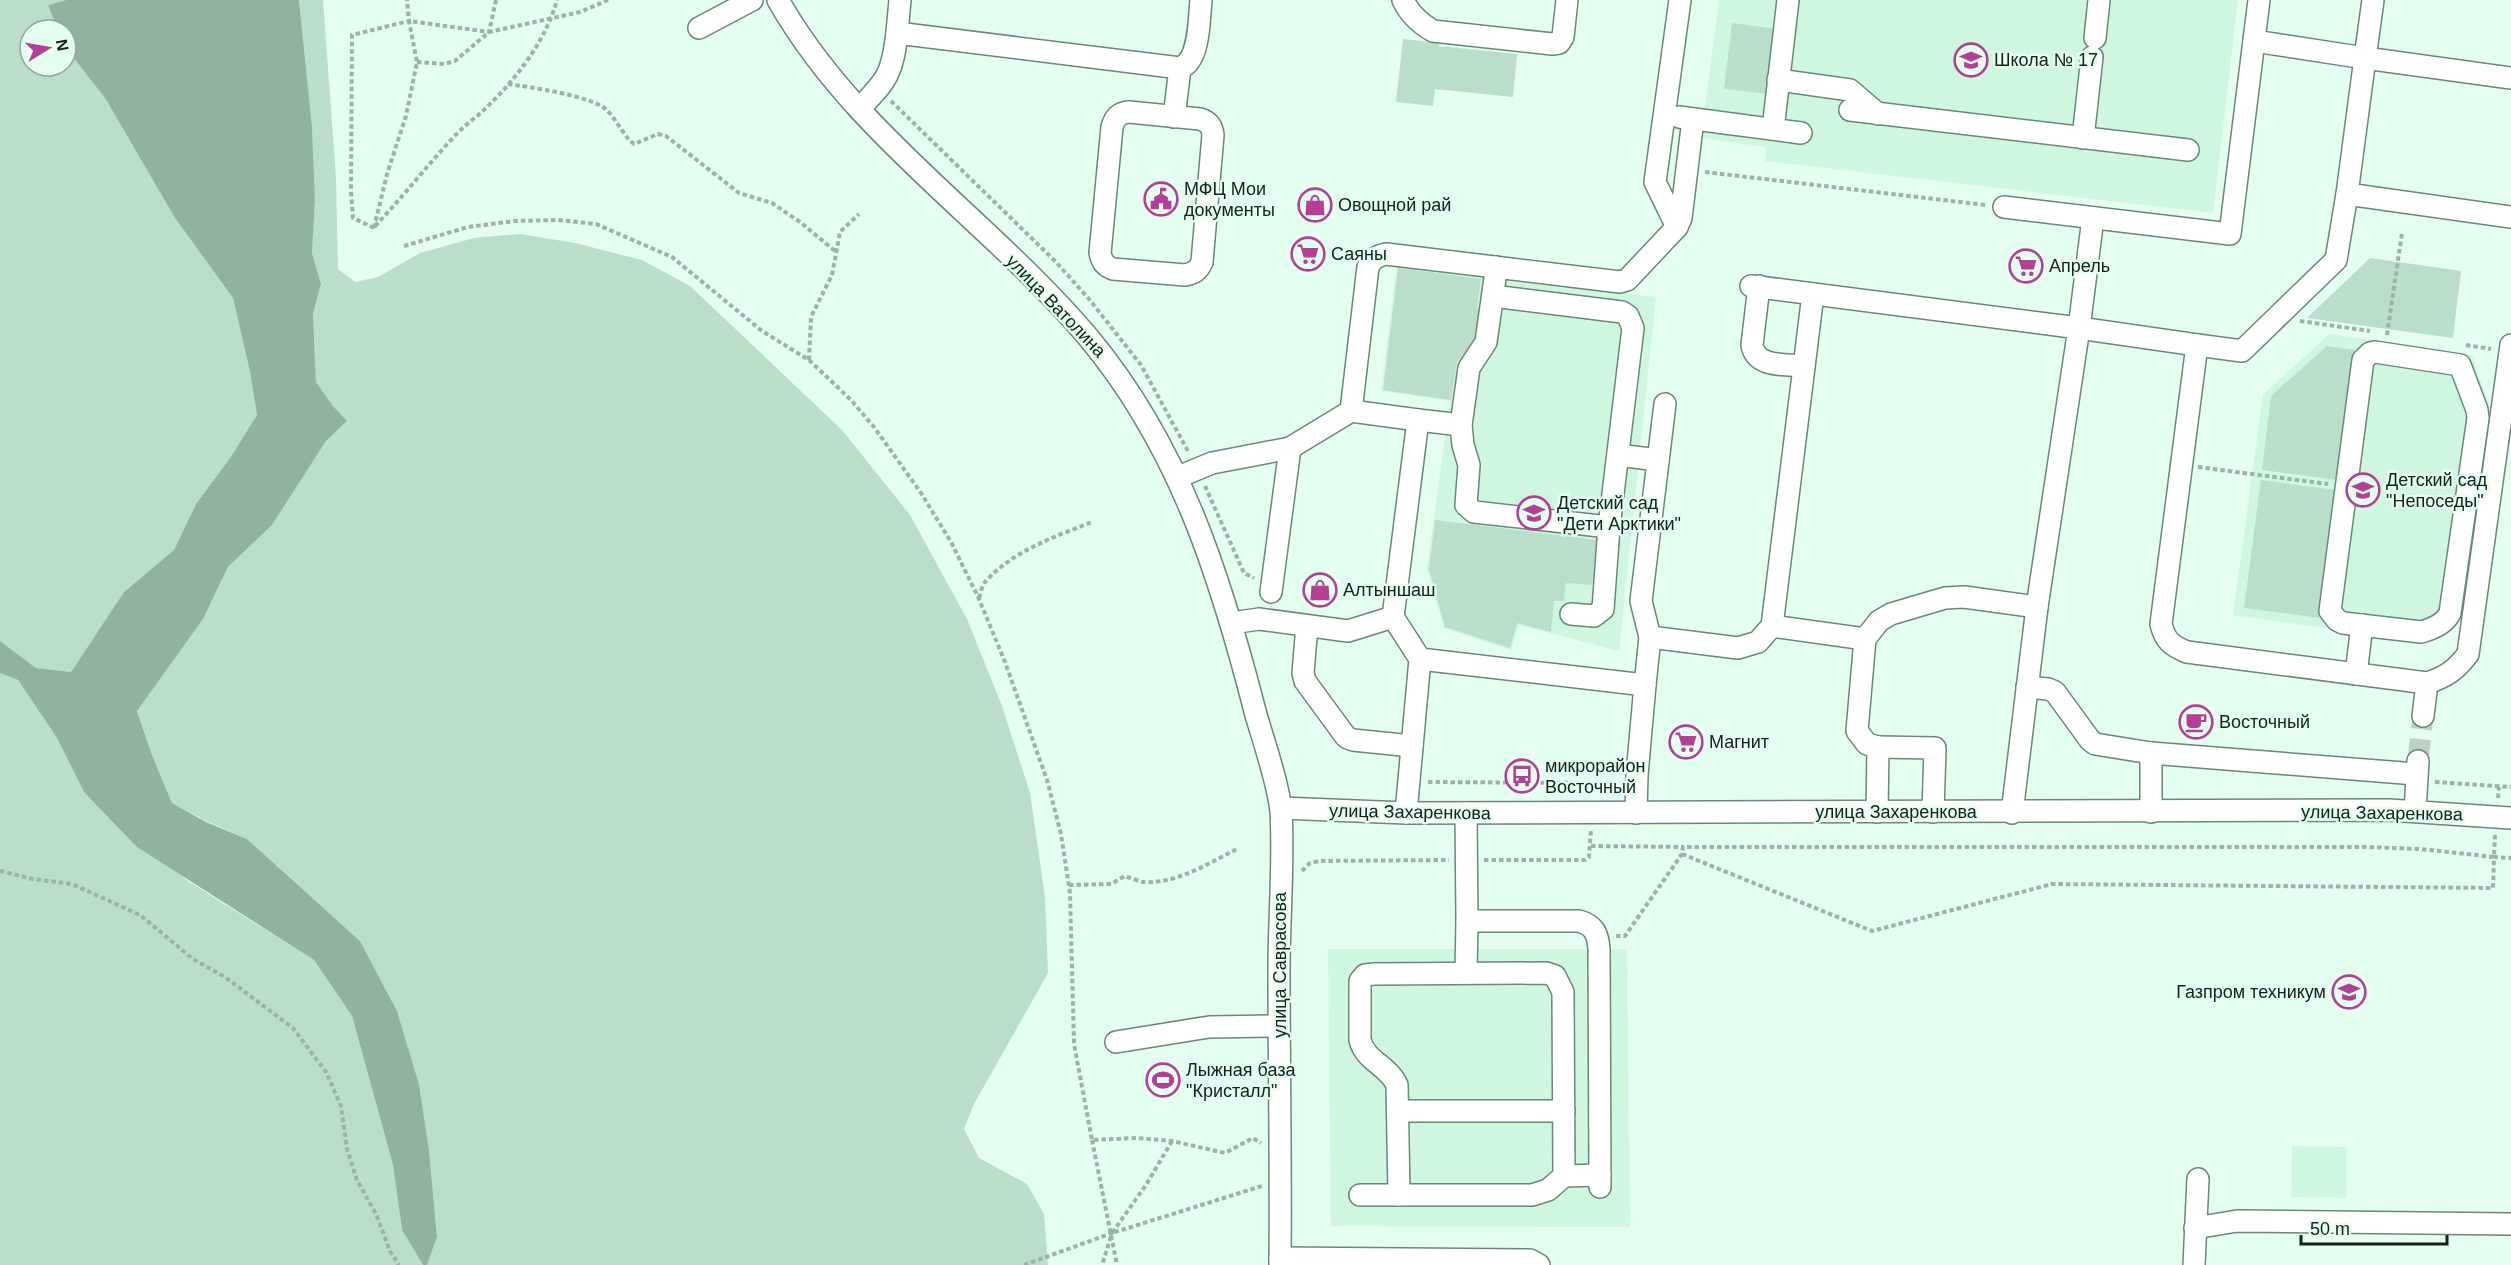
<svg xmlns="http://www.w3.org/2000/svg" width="2511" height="1265" font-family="Arial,sans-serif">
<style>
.built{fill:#cff7e0}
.green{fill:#bbdeca}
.water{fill:#90b29f}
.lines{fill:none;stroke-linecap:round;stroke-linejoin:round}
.minor-tunnel{stroke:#bbd2c4;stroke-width:21;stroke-dasharray:21 10;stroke-linecap:butt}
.minor-casing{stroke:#6a8877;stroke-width:24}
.path{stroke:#9db2a6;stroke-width:4;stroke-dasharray:4.5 3;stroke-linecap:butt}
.minor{stroke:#fff;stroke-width:21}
.labels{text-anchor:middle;stroke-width:5;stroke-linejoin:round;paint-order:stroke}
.poi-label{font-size:18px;fill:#15211a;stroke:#e4feef;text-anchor:start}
.street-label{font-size:18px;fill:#15211a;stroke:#e4feef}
</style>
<rect width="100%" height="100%" fill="#e4feef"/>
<g class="built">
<polygon points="1719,0 2238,0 2213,213 1765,161 1766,147 1701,138"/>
<polygon points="1397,266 1656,297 1619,651 1519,625 1511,650 1444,628 1427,569 1450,401 1381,391"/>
<polygon points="2329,334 2472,355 2489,404 2458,622 2428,643 2233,615 2263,395"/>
<polygon points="1328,949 1627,949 1630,1227 1331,1226"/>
<polygon points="2292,1146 2347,1147 2346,1198 2291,1197"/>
</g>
<g class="green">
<polygon points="0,0 66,0 48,5 58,30 30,30 30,66 66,66 66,47 105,98 175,218 233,298 250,372 257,415 230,458 196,504 174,550 124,592 71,672 36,668 0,641"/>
<polygon points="299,0 323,0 336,178 338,269 355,282 378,277 420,253 474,238 520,234 575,243 642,260 690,286 842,430 910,515 967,619 1002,706 1030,793 1045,897 1048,973 974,1104 964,1129 979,1158 1027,1184 1044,1214 1048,1265 427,1265 437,1237 429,1150 419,1084 397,1011 360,941 247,839 206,821 172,803 152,755 137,710 203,619 228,567 272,525 326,441 347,421 333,406 316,382 313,314 321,284 312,253 315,199 312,126"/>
<polygon points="1732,23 1778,29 1770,94 1724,89"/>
<polygon points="1403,39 1439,43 1439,46 1517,54 1513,97 1435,89 1433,106 1396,102"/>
<polygon points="2370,258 2461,271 2453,338 2307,318"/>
<polygon points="1398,268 1481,279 1477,308 1484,309 1480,339 1457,362 1451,400 1383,390"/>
<polygon points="2327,346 2355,350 2338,480 2262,470 2271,396"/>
<polygon points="2261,480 2336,490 2320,618 2244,608"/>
<polygon points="1435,520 1597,540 1592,585 1566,583 1564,601 1554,601 1551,632 1517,623 1510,648 1445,627 1429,569"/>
<polygon points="0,673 18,680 57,738 84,792 188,881 314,960 352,1016 393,1165 402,1230 423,1265 0,1265"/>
</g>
<polygon class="water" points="66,0 299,0 312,126 315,199 312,253 321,284 313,314 316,382 333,406 347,421 326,441 272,525 228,567 203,619 137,711 152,755 172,803 206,822 247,839 360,941 397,1011 419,1084 429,1150 437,1237 427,1265 423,1265 402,1230 393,1165 352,1016 314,960 137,847 84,792 57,738 18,680 0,673 0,641 36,668 71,672 124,592 174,550 196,504 230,458 257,415 250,372 233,298 175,218 105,98 66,48 66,30 58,30 48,5"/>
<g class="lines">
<polyline class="minor-tunnel" points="2418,760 2423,716"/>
<g class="minor-casing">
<g id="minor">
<path d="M 778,0 C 854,134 990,221 1088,337 C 1180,447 1221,578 1256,715 C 1264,742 1279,786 1281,812 C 1284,864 1279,918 1279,970 C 1279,1068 1281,1167 1280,1265"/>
<path d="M 1403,0 C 1409,13 1421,24 1433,31 L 1552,44 L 1559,43 L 1563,37 L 1567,0"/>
<polyline points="699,28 752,0"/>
<polyline points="897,33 900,0"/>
<polyline points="2095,38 2099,0"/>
<polyline points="2254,41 2365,58 2373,0"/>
<polyline points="2511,78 2365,58 2347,194 2511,217"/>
<polyline points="1778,80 1850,90 1878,114"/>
<path d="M 859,109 C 888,79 892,74 897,33 L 1180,68 C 1200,61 1199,19 1201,0"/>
<polyline points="1850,110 2188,150"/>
<path d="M 1129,112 L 1200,119 C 1209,122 1212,126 1213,135 L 1202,262 C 1198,271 1194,273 1185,275 L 1113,269 C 1105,266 1102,262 1100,253 L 1112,127 C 1115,117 1119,113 1129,112 Z"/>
<polyline points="1174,117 1180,68"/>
<polyline points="1679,117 1801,133"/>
<polyline points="1773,129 1788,0"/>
<polyline points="2083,138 2092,57"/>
<polyline points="2004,207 2230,234 2259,0"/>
<path d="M 2093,218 L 2079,328 L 2197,345 L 2161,624 C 2165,641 2172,646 2187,652 L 2427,683 C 2446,677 2456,670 2468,654 L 2511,345"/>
<polyline points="1677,227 1655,182 1680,0"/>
<polyline points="1751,286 2079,328 2037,607 2012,813"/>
<path d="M 1759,286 L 1752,345 C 1756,368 1785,364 1804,366"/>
<polyline points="1493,296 1622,312 1628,316 1633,328 1609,527 1474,512 1466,505 1469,465 1463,445 1461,425 1469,368 1486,342 1495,278 1496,267"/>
<polyline points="2197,345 2242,351 2336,260 2347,194"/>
<path d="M 2375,352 L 2460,365 L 2477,410 L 2478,418 L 2450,613 C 2445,624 2432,629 2421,632 L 2343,623 L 2337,620 L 2330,611 L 2363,360 L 2370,353 Z"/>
<polyline points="1351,411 1418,420 1393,617 1420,659 1645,685 1637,775 1636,813"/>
<polyline points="1418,420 1461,425"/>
<polyline points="1618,455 1658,460"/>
<path d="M 1178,477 L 1212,463 L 1290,448 L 1351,411 L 1368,267 C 1372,259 1377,256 1386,254 L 1620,282 L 1627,280 L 1677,227 L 1681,218 L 1693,119"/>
<polyline points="1271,592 1290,448"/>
<polyline points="1571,614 1594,616 1603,609 1609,527"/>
<polyline points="1232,623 1259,619 1348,631 1393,617"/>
<polyline points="1307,626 1303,673 1305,681 1346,737 1353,740 1412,746"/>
<polyline points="1772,626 1865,639 1857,731 1867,744 1878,747 1877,812"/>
<polyline points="1650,637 1641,601 1665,404"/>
<polyline points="1865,639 1879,621 1891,614 1945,598 1964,597 2037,607"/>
<polyline points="2356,674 2362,625"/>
<polyline points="1645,685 1650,637 1738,648 1758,642 1772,626 1813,294"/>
<polyline points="2027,687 2048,689 2055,692 2090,740 2095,744 2151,753 2151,812"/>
<polyline points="2423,716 2427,683"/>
<polyline points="1878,747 1935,748 1933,812"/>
<polyline points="2151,753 2416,774"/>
<polyline points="1281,808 1406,813 2389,810 2511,818"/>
<polyline points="2415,811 2418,761"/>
<polyline points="1406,813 1420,659"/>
<path d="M 1466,813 L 1467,921 L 1579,921 C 1594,925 1598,934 1599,949 L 1600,1187"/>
<polyline points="1466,973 1467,921"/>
<polyline points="1116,1042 1209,1027 1279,1026"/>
<polyline points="1398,1111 1564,1111"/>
<polyline points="1360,1195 1532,1195 1548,1190 1564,1176 1600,1175"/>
<path d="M 1399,1195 L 1397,1085 C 1389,1066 1365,1061 1360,1040 L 1360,981 L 1365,975 L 1374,974 L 1546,973 L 1555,976 L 1563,992 L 1564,1176"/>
<polyline points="2195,1228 2237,1221 2511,1224"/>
<polyline points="1280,1258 1530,1260 1539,1265"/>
<polyline points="2194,1265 2198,1179"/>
</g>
</g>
<g class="path">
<polyline points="417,62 444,64 455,61 489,32 580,12 608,0"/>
<path d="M 508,84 C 530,87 592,96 607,110 C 615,119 622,131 629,140 L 634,144 L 658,134 L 666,136 L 739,193 L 772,203 L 800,222 L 835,251"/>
<polyline points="891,101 1056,262 1089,299 1141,365 1189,453"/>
<polyline points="1705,172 1986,205"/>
<path d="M 375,226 C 402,198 425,168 451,140 C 462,127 476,118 488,106 C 517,78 546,40 557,0"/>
<polyline points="374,228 387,174 406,116 417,62 409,21 489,32 496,0"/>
<polyline points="374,228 353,218 351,192 352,35 409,21 407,0"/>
<polyline points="404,246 468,227 515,221 558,220 596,224 672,257 762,331 809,360 851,400 874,427 921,493 951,542 979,599 1005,662 1047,780 1061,834 1070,893 1074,1044 1092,1140 1136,1138 1172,1141 1225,1153 1253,1138 1261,1143"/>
<polyline points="2300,321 2370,331"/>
<polyline points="2387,335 2402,233"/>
<polyline points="2466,345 2491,349"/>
<polyline points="809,360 811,317 832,275 840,232 859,214"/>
<polyline points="2198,467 2328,484"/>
<polyline points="1205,486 1244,573 1254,578"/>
<path d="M 979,598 C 981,592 982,585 986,581 C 1013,551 1056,536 1092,522"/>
<polyline points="1428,782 1591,783 1591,793"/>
<polyline points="2435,782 2511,787"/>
<polyline points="2498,798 2499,787"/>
<polyline points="1591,846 1683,847"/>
<polyline points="1682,854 1872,931 2052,884 2493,888 2494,857 2511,858"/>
<polyline points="1484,860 1585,860 1589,857 1591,830"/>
<polyline points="0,871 33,879 72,884 140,915 193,959 225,977 293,1028 326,1072 341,1106 347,1149 357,1180 376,1214 390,1251 399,1265"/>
<polyline points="1302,871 1310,863 1319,861 1449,860"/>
<path d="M 1069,885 L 1111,884 L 1125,876 C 1131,878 1138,881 1143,882 C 1177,884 1209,863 1237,849"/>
<polyline points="1616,936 1625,936 1682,854 1683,847 2365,847 2420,849 2494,857 2495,835"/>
<polyline points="1092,1140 1117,1265"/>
<polyline points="1172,1141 1146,1185 1112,1233 1262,1186"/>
<polyline points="1024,1265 1112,1233 1102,1265"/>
</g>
<use href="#minor" class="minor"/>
</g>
<defs>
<g id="school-ring" transform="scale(1.725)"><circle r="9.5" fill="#e4feef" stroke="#b53f96" stroke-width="1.5"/><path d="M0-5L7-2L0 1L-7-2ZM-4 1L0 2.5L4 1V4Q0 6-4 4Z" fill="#b53f96"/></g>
<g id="civic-ring" transform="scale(1.725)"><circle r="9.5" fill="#e4feef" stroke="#b53f96" stroke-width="1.5"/><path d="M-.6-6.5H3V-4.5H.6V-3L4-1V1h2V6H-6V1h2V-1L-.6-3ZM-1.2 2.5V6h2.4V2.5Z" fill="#b53f96"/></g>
<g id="shop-ring" transform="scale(1.725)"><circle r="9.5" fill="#e4feef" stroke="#b53f96" stroke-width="1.5"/><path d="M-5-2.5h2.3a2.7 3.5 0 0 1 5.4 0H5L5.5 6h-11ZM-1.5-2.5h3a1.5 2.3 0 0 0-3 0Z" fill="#b53f96"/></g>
<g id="supermarket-ring" transform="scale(1.725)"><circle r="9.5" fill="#e4feef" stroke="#b53f96" stroke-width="1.5"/><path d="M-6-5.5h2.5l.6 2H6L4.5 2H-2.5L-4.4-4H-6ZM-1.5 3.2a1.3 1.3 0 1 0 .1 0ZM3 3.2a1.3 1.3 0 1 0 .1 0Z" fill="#b53f96"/></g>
<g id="cafe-ring" transform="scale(1.725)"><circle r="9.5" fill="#e4feef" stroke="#b53f96" stroke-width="1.5"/><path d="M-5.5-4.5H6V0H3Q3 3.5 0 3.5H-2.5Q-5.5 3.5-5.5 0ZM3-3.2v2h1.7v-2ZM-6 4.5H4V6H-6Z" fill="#b53f96"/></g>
<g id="bus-ring" transform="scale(1.725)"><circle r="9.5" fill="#e4feef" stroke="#b53f96" stroke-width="1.5"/><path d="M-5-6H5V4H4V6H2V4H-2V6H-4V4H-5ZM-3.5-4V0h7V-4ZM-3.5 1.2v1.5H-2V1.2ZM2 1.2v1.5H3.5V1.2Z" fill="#b53f96"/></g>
<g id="university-ring" transform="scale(1.725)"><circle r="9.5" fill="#e4feef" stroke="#b53f96" stroke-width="1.5"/><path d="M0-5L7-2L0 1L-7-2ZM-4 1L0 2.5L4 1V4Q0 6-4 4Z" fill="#b53f96"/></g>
<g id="stadium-ring" transform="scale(1.725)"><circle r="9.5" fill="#e4feef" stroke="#b53f96" stroke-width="1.5"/><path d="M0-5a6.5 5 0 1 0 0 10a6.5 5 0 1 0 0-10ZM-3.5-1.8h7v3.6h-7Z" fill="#b53f96"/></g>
</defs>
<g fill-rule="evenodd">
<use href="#school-ring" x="1971" y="60"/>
<use href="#civic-ring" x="1161" y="199"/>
<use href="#shop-ring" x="1315" y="205"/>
<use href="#supermarket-ring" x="1308" y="254"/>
<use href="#supermarket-ring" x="2026" y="266"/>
<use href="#school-ring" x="2363" y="490"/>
<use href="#school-ring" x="1534" y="513"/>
<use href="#shop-ring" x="1320" y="590"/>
<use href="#cafe-ring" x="2196" y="722"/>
<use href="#supermarket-ring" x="1686" y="742"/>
<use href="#bus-ring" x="1522" y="776"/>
<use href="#university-ring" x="2349" y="992"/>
<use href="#stadium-ring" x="1163" y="1080"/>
</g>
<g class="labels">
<g class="poi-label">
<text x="1994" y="66">Школа № 17</text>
<text x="1184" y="195">МФЦ Мои<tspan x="1184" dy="21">документы</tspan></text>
<text x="1338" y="211">Овощной рай</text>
<text x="1331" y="260">Саяны</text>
<text x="2049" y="272">Апрель</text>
<text x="2386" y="486">Детский сад<tspan x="2386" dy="21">"Непоседы"</tspan></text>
<text x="1557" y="509">Детский сад<tspan x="1557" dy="21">"Дети Арктики"</tspan></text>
<text x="1343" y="596">Алтыншаш</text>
<text x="2219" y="728">Восточный</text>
<text x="1709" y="748">Магнит</text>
<text x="1545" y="772">микрорайон<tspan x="1545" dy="21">Восточный</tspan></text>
<text x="2326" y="998" text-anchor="end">Газпром техникум</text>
<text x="1186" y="1076">Лыжная база<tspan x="1186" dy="21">"Кристалл"</tspan></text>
</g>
<g class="street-label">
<text transform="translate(1056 306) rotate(46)" y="6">улица Ватолина</text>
<text transform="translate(1410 812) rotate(1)" y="6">улица Захаренкова</text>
<text x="1896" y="818">улица Захаренкова</text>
<text transform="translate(2382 813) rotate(1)" y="6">улица Захаренкова</text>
<text transform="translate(1280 965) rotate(-90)" y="6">улица Саврасова</text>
</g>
</g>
<g transform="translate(48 48) rotate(79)"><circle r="28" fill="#e4feef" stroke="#91a69a" stroke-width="1.5"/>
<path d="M0-4.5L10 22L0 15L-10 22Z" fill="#b53f96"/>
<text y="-9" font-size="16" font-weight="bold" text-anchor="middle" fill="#15211a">N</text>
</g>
<path d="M2301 1235v9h146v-9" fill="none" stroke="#15211a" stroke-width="3"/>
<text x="2310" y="1235" font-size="18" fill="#15211a" stroke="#e4feef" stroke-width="4.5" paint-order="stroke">50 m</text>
</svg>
